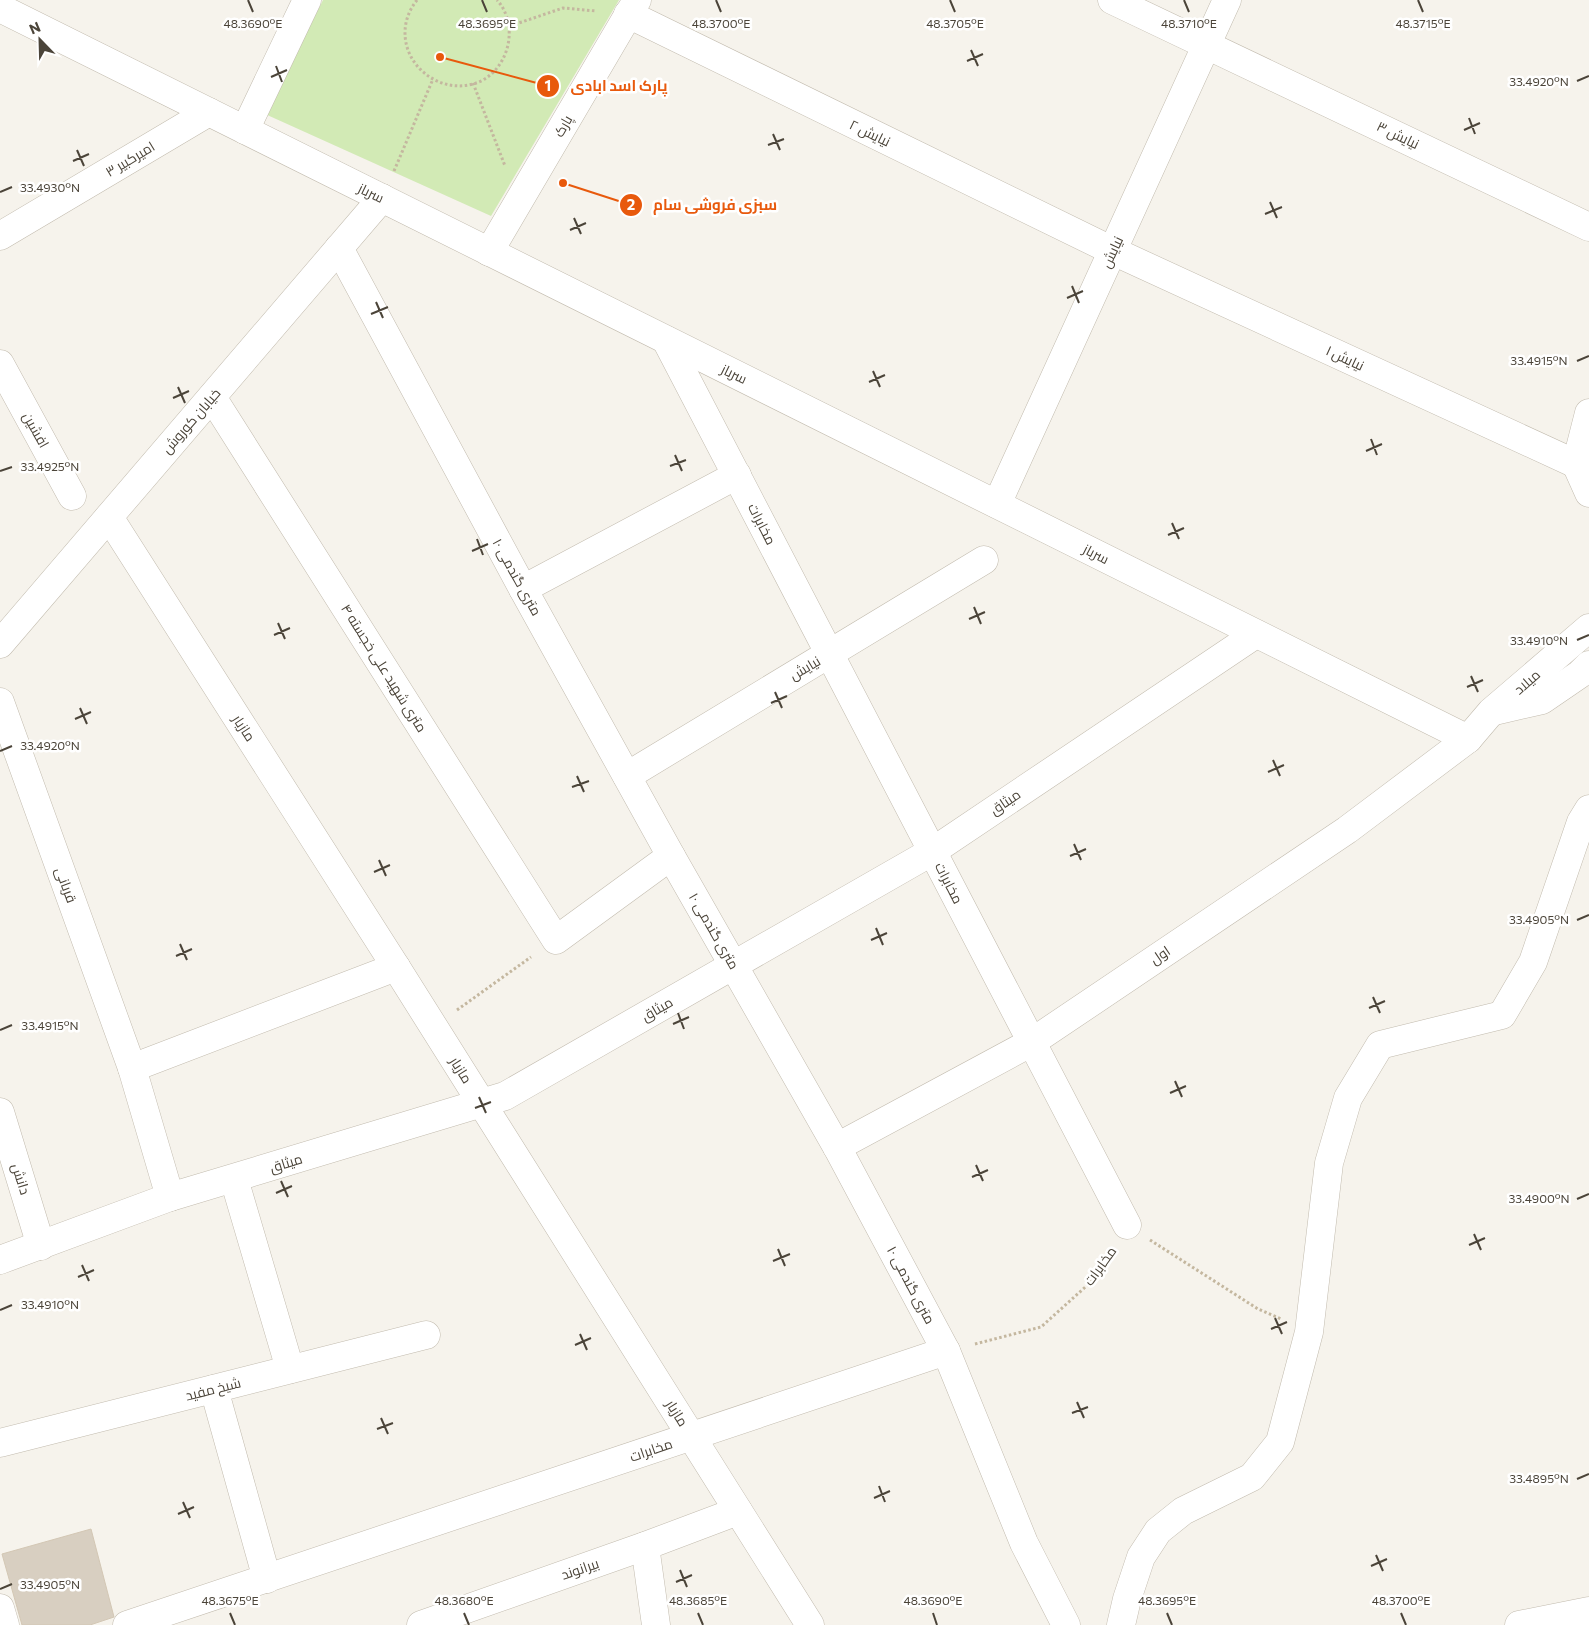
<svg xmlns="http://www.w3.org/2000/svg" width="1589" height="1625" font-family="Commissioner,Cairo,sans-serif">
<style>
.green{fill:#d2eab5}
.building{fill:#d8cfc1;stroke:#d3c7b4}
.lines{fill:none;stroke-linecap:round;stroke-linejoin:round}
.minor-casing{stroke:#c2bbae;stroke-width:29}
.path{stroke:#c4b79f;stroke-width:3;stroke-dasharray:2.5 2.5;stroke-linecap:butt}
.minor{stroke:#fff;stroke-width:28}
.ticks{fill:none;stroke:#4b4439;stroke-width:2}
.labels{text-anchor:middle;stroke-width:5;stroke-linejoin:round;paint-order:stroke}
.street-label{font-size:14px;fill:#4b4439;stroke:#fff}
.ticks-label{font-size:12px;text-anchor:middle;fill:#4b4439;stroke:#fff;stroke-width:5;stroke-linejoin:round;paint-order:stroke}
.leader{fill:none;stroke:#e8590c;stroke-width:2}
.callout-dot{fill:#e8590c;stroke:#fff;stroke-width:2}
.mark-label{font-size:15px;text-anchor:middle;font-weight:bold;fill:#fff}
.callout-label{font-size:15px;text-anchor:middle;font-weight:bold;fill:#e8590c;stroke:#fff;stroke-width:5;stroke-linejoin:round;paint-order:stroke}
</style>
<rect width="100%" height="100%" fill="#f6f3ec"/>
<polygon class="green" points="323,0 619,0 491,216 265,114"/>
<polygon class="building" points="91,1529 114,1617 90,1625 22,1625 2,1554"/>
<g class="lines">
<g class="minor-casing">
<g id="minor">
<polyline points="1112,0 1589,227"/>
<polyline points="0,8 1468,739"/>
<polyline points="628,14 1113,251 1576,464"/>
<polyline points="245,130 307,0"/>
<polyline points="0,236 209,112"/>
<polyline points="339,248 523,589 671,856 837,1147 946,1351 1024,1543 1066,1625"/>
<polyline points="489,252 637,0"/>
<polyline points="666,340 1127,1225"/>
<polyline points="0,364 72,496"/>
<polyline points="212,397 556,940 671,856"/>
<polyline points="1589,413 1576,464 1589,493"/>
<polyline points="997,504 1227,0"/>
<polyline points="109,517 396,967 810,1625"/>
<polyline points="523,589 737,475"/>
<polyline points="0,644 382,198"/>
<polyline points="0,702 132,1068 396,967"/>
<polyline points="1494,711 1542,700 1580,674 1589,665"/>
<polyline points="627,776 984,560"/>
<polyline points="132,1068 170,1197"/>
<polyline points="0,1112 41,1246"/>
<polyline points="837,1147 1032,1042 1347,830 1468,739 1491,712 1589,628"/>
<polyline points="234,1179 290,1369"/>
<polyline points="0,1260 170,1197 505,1096 933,851 1256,634"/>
<polyline points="214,1389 267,1579"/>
<polyline points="0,1443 426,1335"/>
<polyline points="645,1546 656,1625"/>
<polyline points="0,1608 5,1625"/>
<polyline points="127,1625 946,1351"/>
<polyline points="421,1625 645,1546 738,1511"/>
<polyline points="1121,1625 1127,1599 1141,1557 1158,1531 1183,1511 1252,1477 1280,1442 1309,1332 1329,1163 1348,1098 1380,1045 1502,1015 1533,962 1581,822 1589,809"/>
<polyline points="1519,1625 1589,1611"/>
</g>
</g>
<g class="path">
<path d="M 417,0 C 405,15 402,33 408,50 C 419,80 455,95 483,80 C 511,64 518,23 497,0"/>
<polyline points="510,26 563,8 596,11"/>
<polyline points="473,83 505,166"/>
<polyline points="394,171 433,79"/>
<polyline points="457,1010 531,957"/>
<polyline points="1150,1240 1258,1309 1281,1319"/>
<polyline points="975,1344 1041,1327 1092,1281 1112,1250"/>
</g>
<use href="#minor" class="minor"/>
</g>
<path class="ticks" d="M 248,0 L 253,12M 482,0 L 487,12M 716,0 L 721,12M 950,0 L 955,12M 1184,0 L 1189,12M 1418,0 L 1423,12M 971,50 L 978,66M 967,61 L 983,54M 276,66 L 282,82M 271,77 L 287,70M 1577,81 L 1589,76M 1469,118 L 1475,134M 1464,130 L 1480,123M 773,134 L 780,150M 768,145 L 784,139M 77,150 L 84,166M 73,161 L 89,154M 0,192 L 12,187M 1270,202 L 1277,218M 1265,214 L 1282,207M 574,218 L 581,234M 570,230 L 586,223M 1072,286 L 1079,303M 1067,298 L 1083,291M 376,302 L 383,318M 371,314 L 388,307M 1577,361 L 1589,356M 873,371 L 880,387M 869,382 L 885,375M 178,387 L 185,403M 173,398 L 189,391M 1371,439 L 1377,455M 1366,451 L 1382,444M 675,455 L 682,471M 670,466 L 686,460M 0,471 L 12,467M 1172,523 L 1179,539M 1168,535 L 1184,528M 477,539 L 483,555M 472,551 L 488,544M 974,607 L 981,624M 969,619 L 985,612M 278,623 L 285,639M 274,635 L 290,628M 1577,640 L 1589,635M 1471,676 L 1478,692M 1467,687 L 1483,680M 775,692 L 782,708M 771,703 L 787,696M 80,708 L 87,724M 75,719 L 91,712M 0,751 L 12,746M 1273,760 L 1280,776M 1268,772 L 1284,765M 577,776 L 584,792M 572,787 L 589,781M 1074,844 L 1081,860M 1070,856 L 1086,849M 379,860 L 386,876M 374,872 L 390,865M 1577,920 L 1589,915M 876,928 L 883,945M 871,940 L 887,933M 180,944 L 187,960M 176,956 L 192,949M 1373,997 L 1380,1013M 1369,1008 L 1385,1001M 678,1013 L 684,1029M 673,1024 L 689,1017M 0,1030 L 12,1025M 1175,1081 L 1182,1097M 1170,1093 L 1186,1086M 479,1097 L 486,1113M 475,1108 L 491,1102M 976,1165 L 983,1181M 972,1177 L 988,1170M 281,1181 L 288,1197M 276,1193 L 292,1186M 1577,1199 L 1589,1194M 1474,1234 L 1481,1250M 1469,1245 L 1485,1238M 778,1249 L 785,1266M 773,1261 L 790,1254M 82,1265 L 89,1281M 78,1277 L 94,1270M 0,1310 L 12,1305M 1275,1318 L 1282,1334M 1271,1329 L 1287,1322M 580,1334 L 587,1350M 575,1345 L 591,1338M 1077,1402 L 1084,1418M 1072,1413 L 1088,1407M 381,1418 L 388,1434M 377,1429 L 393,1423M 1577,1479 L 1589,1474M 879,1486 L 885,1502M 874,1498 L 890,1491M 183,1502 L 190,1518M 178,1514 L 194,1507M 1376,1555 L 1383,1571M 1371,1566 L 1387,1559M 680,1570 L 687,1587M 676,1582 L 692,1575M 0,1589 L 12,1584M 230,1613 L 235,1625M 464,1613 L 469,1625M 698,1613 L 703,1625M 933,1613 L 937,1625M 1167,1613 L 1172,1625M 1401,1613 L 1406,1625"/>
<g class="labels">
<g class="street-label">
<text transform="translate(563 126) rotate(-60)" y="5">پارک</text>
<text transform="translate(870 133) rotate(26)" y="5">نیایش ۲</text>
<text transform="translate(1398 135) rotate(26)" y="5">نیایش ۳</text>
<text transform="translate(130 159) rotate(-31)" y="5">امیرکبیر ۳</text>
<text transform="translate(371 193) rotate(26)" y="5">سرباز</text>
<text transform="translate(1112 252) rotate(-65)" y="5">نیایش</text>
<text transform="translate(1345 358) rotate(25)" y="5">نیایش ۱</text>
<text transform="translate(734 374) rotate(26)" y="5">سرباز</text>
<text transform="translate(191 421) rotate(-49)" y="5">خیابان کوروش</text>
<text transform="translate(36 430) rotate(61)" y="5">افشین</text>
<text transform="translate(762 524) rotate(63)" y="5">مخابرات</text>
<text transform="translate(1096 554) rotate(27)" y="5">سرباز</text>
<text transform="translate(517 577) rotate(61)" y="5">۱۰ متری گندمی</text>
<text transform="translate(384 668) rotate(58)" y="5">۴ متری شهید علی خجسته</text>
<text transform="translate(805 668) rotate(-31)" y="5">نیایش</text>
<text transform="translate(1527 682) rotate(-41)" y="5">میلاد</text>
<text transform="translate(244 728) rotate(57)" y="5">مازیار</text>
<text transform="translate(1005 802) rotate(-34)" y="5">میثاق</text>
<text transform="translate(949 883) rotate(63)" y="5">مخابرات</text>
<text transform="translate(66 885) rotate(70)" y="5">قربانی</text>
<text transform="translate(714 931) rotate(60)" y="5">۱۰ متری گندمی</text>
<text transform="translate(1160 955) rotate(-34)" y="5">اول</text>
<text transform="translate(657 1009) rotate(-30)" y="5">میثاق</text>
<text transform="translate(461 1070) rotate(58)" y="5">مازیار</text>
<text transform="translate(286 1163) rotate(-17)" y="5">میثاق</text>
<text transform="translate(21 1179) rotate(73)" y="5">دانش</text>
<text transform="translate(1100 1266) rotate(-54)" y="5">مخابرات</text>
<text transform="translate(911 1285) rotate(62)" y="5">۱۰ متری گندمی</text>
<text transform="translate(213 1389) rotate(-14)" y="5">شیخ مفید</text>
<text transform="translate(677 1413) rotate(58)" y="5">مازیار</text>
<text transform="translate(651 1450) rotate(-19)" y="5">مخابرات</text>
<text transform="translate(580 1569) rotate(-19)" y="5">بیرانوند</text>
</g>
</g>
<g class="ticks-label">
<text x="253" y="28">48.3690°E</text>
<text x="487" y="28">48.3695°E</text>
<text x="721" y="28">48.3700°E</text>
<text x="955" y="28">48.3705°E</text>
<text x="1189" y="28">48.3710°E</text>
<text x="1423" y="28">48.3715°E</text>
<text x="1539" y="86">33.4920°N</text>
<text x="50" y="192">33.4930°N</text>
<text x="1539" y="365">33.4915°N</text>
<text x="50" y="471">33.4925°N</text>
<text x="1539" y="645">33.4910°N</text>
<text x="50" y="750">33.4920°N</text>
<text x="1539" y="924">33.4905°N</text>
<text x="50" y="1030">33.4915°N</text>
<text x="1539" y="1203">33.4900°N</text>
<text x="50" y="1309">33.4910°N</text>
<text x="1539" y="1483">33.4895°N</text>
<text x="50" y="1589">33.4905°N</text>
<text x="230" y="1605">48.3675°E</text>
<text x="464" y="1605">48.3680°E</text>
<text x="698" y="1605">48.3685°E</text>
<text x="933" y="1605">48.3690°E</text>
<text x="1167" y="1605">48.3695°E</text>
<text x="1401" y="1605">48.3700°E</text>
</g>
<path class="leader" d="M440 57L548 86M563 183L631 205"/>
<g class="callout-dot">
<circle cx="440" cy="57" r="5"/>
<circle cx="563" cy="183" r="5"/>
<circle cx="548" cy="86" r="12"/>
<circle cx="631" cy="205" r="12"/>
</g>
<g class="mark-label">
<text x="548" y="91">1</text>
<text x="631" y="210">2</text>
</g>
<g class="callout-label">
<text x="619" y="91">پارک اسد ابادی</text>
<text x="715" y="210">سبزی فروشی سام</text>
</g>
<g transform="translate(40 40) rotate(337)" stroke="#ffffff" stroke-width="4" paint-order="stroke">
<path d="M0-4L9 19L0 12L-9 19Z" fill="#4b4439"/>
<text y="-8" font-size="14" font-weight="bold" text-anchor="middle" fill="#4b4439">N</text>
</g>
</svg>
